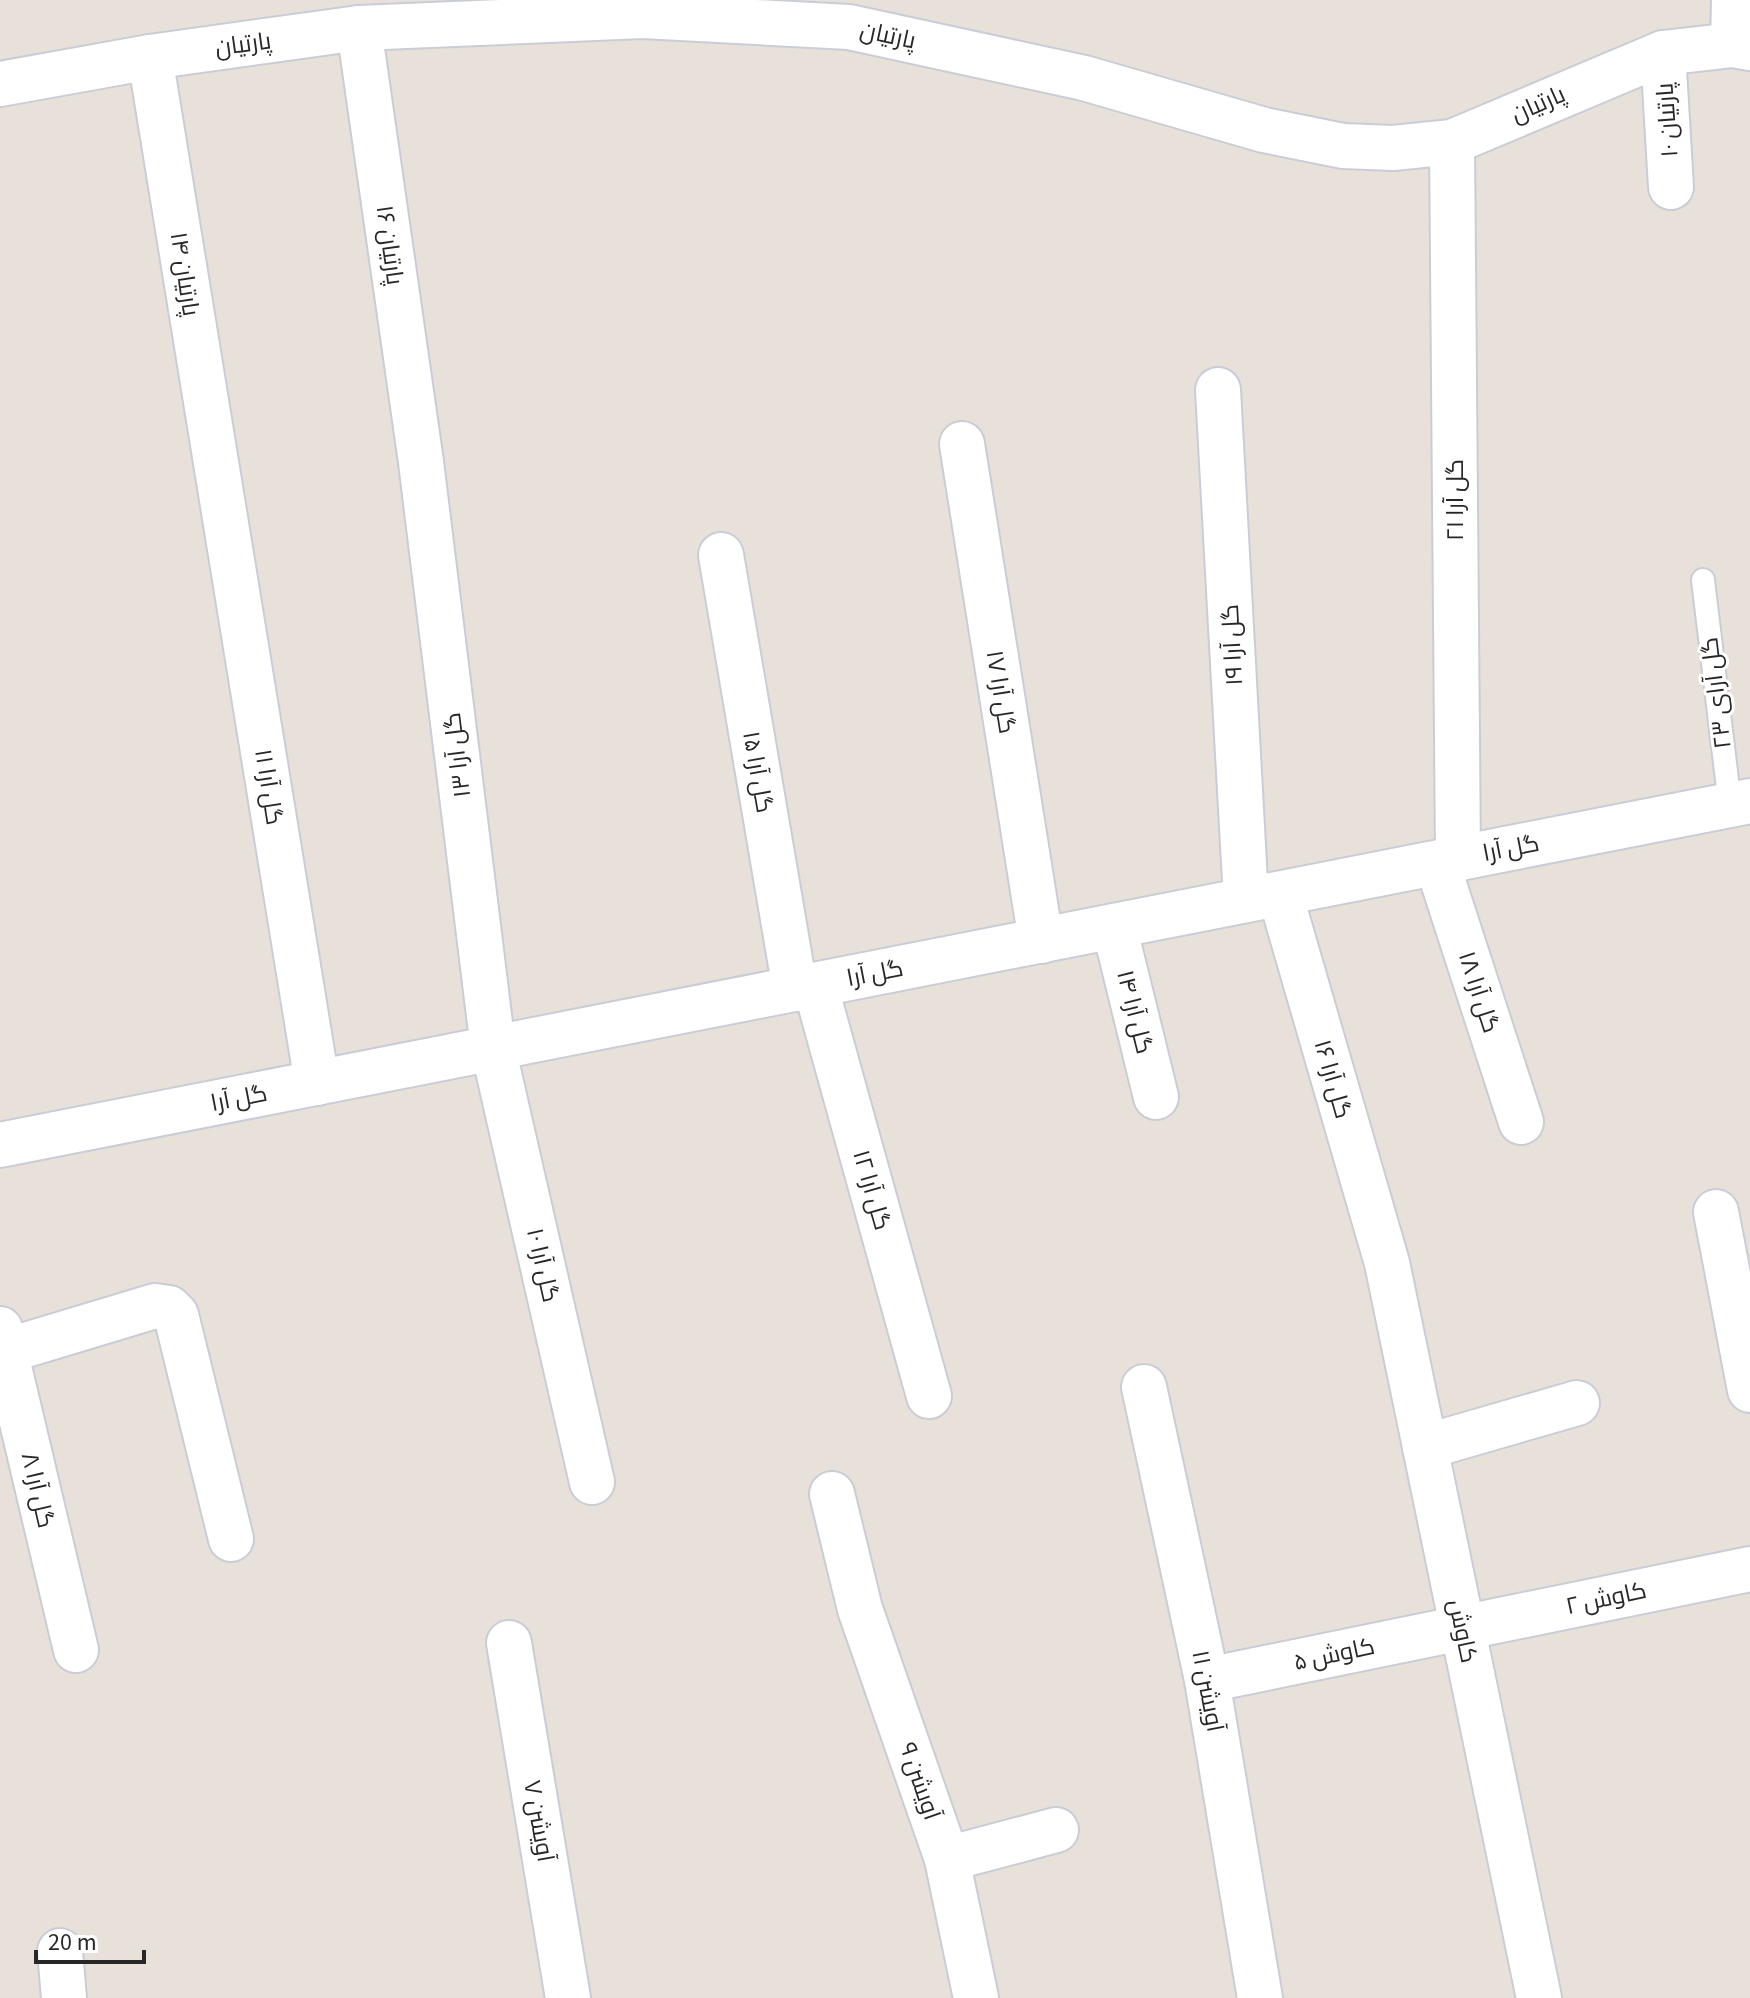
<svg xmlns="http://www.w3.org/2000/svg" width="1750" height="1998" font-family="'Source Sans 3',Cairo,sans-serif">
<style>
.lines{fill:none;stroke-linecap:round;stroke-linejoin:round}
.lane-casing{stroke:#c9cdd8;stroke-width:26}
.street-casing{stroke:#c9cdd8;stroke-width:48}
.secondary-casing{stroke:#c9cdd8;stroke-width:48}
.lane{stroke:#fff;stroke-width:22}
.street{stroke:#fff;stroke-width:44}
.secondary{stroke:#fff;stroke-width:44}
.labels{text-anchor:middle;stroke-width:6;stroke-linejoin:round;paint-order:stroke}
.street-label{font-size:24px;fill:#272727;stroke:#fff}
</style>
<rect width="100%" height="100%" fill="#e8e1da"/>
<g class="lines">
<g class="lane-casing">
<polyline id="lane" points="1703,580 1730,805"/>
</g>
<g class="street-casing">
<g id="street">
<polyline points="359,28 421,462 493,1048 592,1482"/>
<polyline points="1733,45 1734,0"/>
<polyline points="1663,53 1671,187"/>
<polyline points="150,57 317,1083"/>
<polyline points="1452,142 1458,859"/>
<polyline points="1218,390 1246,900"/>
<polyline points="962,444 1041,941"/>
<polyline points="721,555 795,989"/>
<polyline points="1437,863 1521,1122"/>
<polyline points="1280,894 1387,1263 1539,1998"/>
<polyline points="1114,926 1156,1097"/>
<polyline points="815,985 929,1396"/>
<polyline points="1716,1212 1750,1390"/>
<polyline points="0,1329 76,1650"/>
<polyline points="6,1351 155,1306 169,1308 176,1315 231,1539"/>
<polyline points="1144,1387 1207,1680 1260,1998"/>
<polyline points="1425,1447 1577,1403"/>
<polyline points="832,1494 860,1609 947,1859 976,1998"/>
<polyline points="509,1643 568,1998"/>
<polyline points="1207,1680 1750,1569"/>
<polyline points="947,1859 1056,1830"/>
<polyline points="60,1951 64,1998"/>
</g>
</g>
<g class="secondary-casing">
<g id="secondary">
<polyline points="0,84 150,57 359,28 643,16 849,27 1084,78 1264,130 1343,146 1393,148 1452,142 1663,53 1733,45 1750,48"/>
<polyline points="0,1145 1750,801"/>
</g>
</g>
<use href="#lane" class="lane"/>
<use href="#street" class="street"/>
<use href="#secondary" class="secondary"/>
</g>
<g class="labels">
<g class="street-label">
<text transform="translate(888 35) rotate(12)" y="8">پارتیان</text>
<text transform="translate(243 44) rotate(-8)" y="8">پارتیان</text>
<text transform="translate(1538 104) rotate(-24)" y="8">پارتیان</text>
<text transform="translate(1667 120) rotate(-94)" y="8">پارتیان ۱۰</text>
<text transform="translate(390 245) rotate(82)" y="8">پارتیان ۱۶</text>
<text transform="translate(185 274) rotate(81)" y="8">پارتیان ۱۴</text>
<text transform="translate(1455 500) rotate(-90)" y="8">۲۱ گل آرا</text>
<text transform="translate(1232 645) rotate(-93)" y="8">۱۹ گل آرا</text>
<text transform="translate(1001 692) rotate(81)" y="8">۱۷ گل آرا</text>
<text transform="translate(1716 693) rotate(-97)" y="8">گل آرای ۲۳</text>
<text transform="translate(457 755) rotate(-97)" y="8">۱۳ گل آرا</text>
<text transform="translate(758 772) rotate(80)" y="8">۱۵ گل آرا</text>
<text transform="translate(269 787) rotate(81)" y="8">۱۱ گل آرا</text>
<text transform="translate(1511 848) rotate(-11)" y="8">گل آرا</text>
<text transform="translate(875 973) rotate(-11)" y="8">گل آرا</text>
<text transform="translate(1479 992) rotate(72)" y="8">۱۸ گل آرا</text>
<text transform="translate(1135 1012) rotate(76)" y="8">۱۴ گل آرا</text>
<text transform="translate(1333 1079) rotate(74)" y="8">۱۶ گل آرا</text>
<text transform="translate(239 1098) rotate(-11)" y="8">گل آرا</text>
<text transform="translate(872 1190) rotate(74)" y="8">۱۲ گل آرا</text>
<text transform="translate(543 1265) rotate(77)" y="8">۱۰ گل آرا</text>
<text transform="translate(38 1490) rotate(77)" y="8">۸ گل آرا</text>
<text transform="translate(1606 1598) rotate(-12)" y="8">۲ کاوش</text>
<text transform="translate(1463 1631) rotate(78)" y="8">کاوش</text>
<text transform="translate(1334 1654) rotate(-12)" y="8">۵ کاوش</text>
<text transform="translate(1208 1691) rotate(79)" y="8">آویشن ۱۱</text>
<text transform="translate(920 1781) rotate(71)" y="8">۹ آویشن</text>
<text transform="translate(539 1821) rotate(80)" y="8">۷ آویشن</text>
</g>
</g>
<path d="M36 1950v12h108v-12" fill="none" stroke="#272727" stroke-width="4"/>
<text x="48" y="1950" font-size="24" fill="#272727" stroke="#ffffff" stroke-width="6" paint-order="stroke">20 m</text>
</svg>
